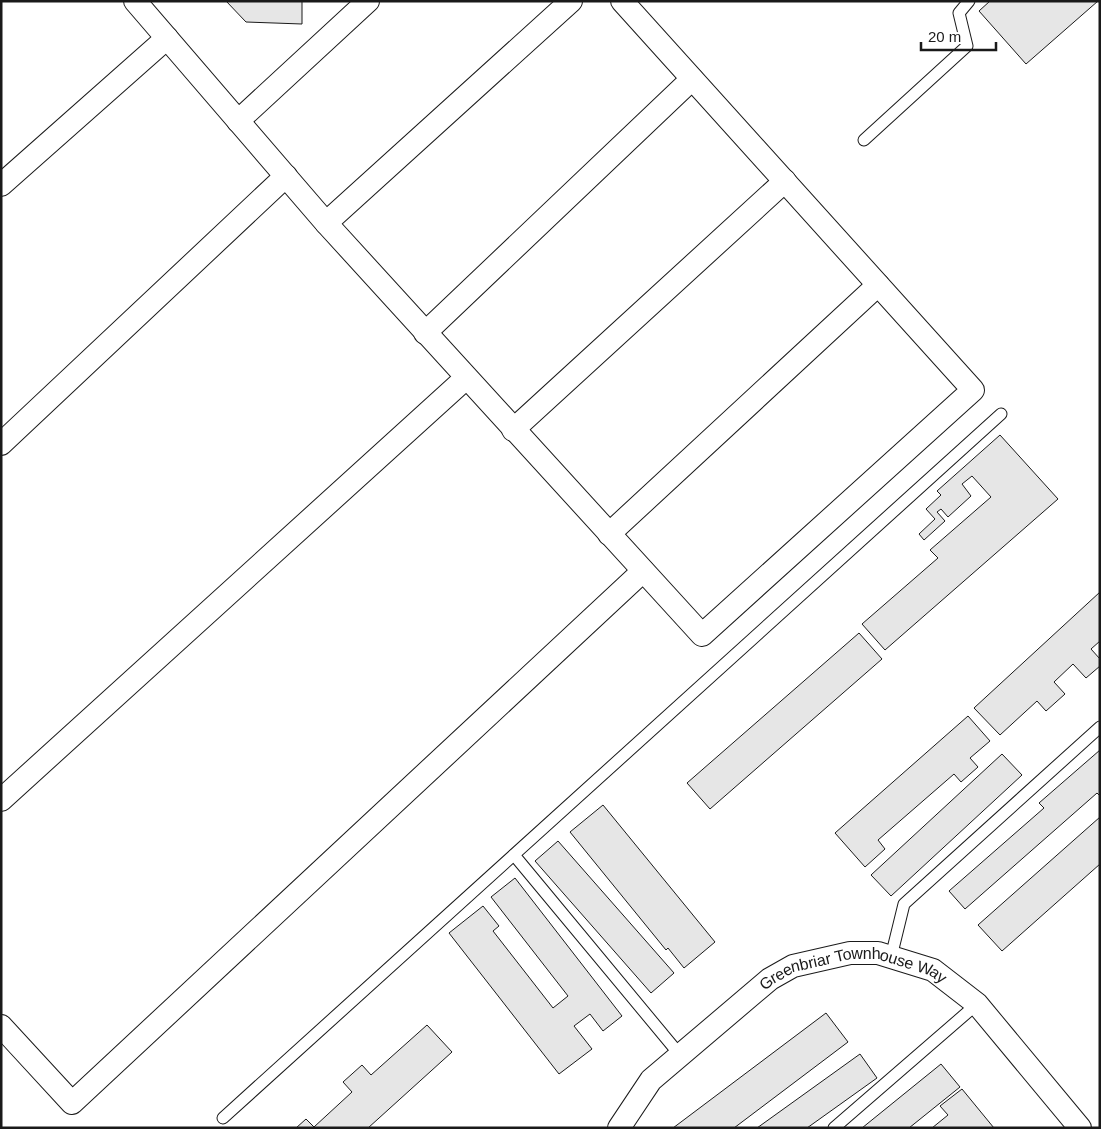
<svg xmlns="http://www.w3.org/2000/svg" width="1101" height="1129" font-family="Helvetica,sans-serif">
<style>
.building{fill:#e6e6e6;stroke:#1a1a1a}
.lines{fill:none;stroke-linecap:round;stroke-linejoin:round}
.lane-casing{stroke:#1a1a1a;stroke-width:13}
.street-casing{stroke:#1a1a1a;stroke-width:24}
.lane{stroke:#fff;stroke-width:11}
.street{stroke:#fff;stroke-width:22}
.labels{text-anchor:middle;stroke-width:4;stroke-linejoin:round;paint-order:stroke}
.street-label{font-size:16px;fill:#1a1a1a;stroke:#fff}
</style>
<rect width="100%" height="100%" fill="#fff"/>
<g class="building">
<polygon points="226,1 302,1 302,24 246,22"/>
<polygon points="990,1 1098,1 1026,64 979,11"/>
<polygon points="1000,435 1058,499 885,650 862,624 938,558 930,550 991,497 972,476 962,484 971,496 948,517 941,509 937,512 945,521 924,540 919,534 935,519 926,509 941,495 937,491"/>
<polygon points="1100,592 1100,641 1091,649 1100,659 1100,666 1086,678 1073,664 1054,682 1065,694 1046,711 1037,701 1000,735 974,708"/>
<polygon points="859,633 882,659 710,809 687,783"/>
<polygon points="968,716 990,741 970,758 978,767 961,782 954,774 878,840 885,849 865,867 835,833"/>
<polygon points="1100,750 1100,796 1097,793 965,909 949,891 1044,808 1039,803"/>
<polygon points="1002,754 1022,775 891,896 871,875"/>
<polygon points="603,805 715,942 684,968 668,948 666,950 570,832"/>
<polygon points="1100,817 1100,864 1002,951 978,925"/>
<polygon points="558,841 674,973 651,993 535,861"/>
<polygon points="515,878 622,1016 603,1031 590,1014 574,1026 592,1049 559,1074 449,933 483,906 499,926 493,931 553,1008 568,996 491,897"/>
<polygon points="826,1013 848,1042 734,1128 673,1128"/>
<polygon points="427,1025 452,1052 368,1128 296,1128 306,1119 314,1127 352,1092 343,1082 362,1065 371,1075"/>
<polygon points="860,1054 877,1078 807,1128 757,1128"/>
<polygon points="941,1064 960,1087 909,1128 862,1128"/>
<polygon points="962,1089 994,1128 932,1128 948,1115 940,1106"/>
</g>
<g class="lines">
<g class="lane-casing">
<g id="lane">
<polyline points="864,140 967,46 959,13 969,1"/>
<polyline points="514,855 680,1055"/>
<polyline points="891,957 904,904 1100,727"/>
<polyline points="223,1118 1001,414"/>
<polyline points="834,1128 977,1004"/>
</g>
</g>
<g class="street-casing">
<g id="street">
<polyline points="135,1 326,223 702,635 973,390 622,1"/>
<polyline points="238,121 368,1"/>
<polyline points="1,185 167,38"/>
<polyline points="326,223 571,1"/>
<polyline points="425,333 692,79"/>
<polyline points="513,430 785,181"/>
<polyline points="1,444 286,176"/>
<polyline points="609,534 878,285"/>
<polyline points="1,800 466,378"/>
<polyline points="1,1026 72,1103 643,571"/>
<path id="s1" d="M 619,1128 L 651,1080 L 770,979 L 793,966 L 850,953 L 878,953 L 933,970 L 977,1004 L 1080,1128"/>
</g>
</g>
<use href="#lane" class="lane"/>
<use href="#street" class="street"/>
</g>
<g class="labels">
<g class="street-label">
<text dy="6" stroke="none"><textPath href="#s1" startOffset="301">Greenbriar Townhouse Way</textPath></text>
</g>
</g>
<rect width="1101" height="1129" fill="none" stroke="#1a1a1a" stroke-width="5"/>
<path d="M921 42v8h75v-8" fill="none" stroke="#1a1a1a" stroke-width="2.5"/>
<text x="928" y="42" font-size="15" fill="#1a1a1a" stroke="#ffffff" stroke-width="4" paint-order="stroke">20 m</text>
</svg>
